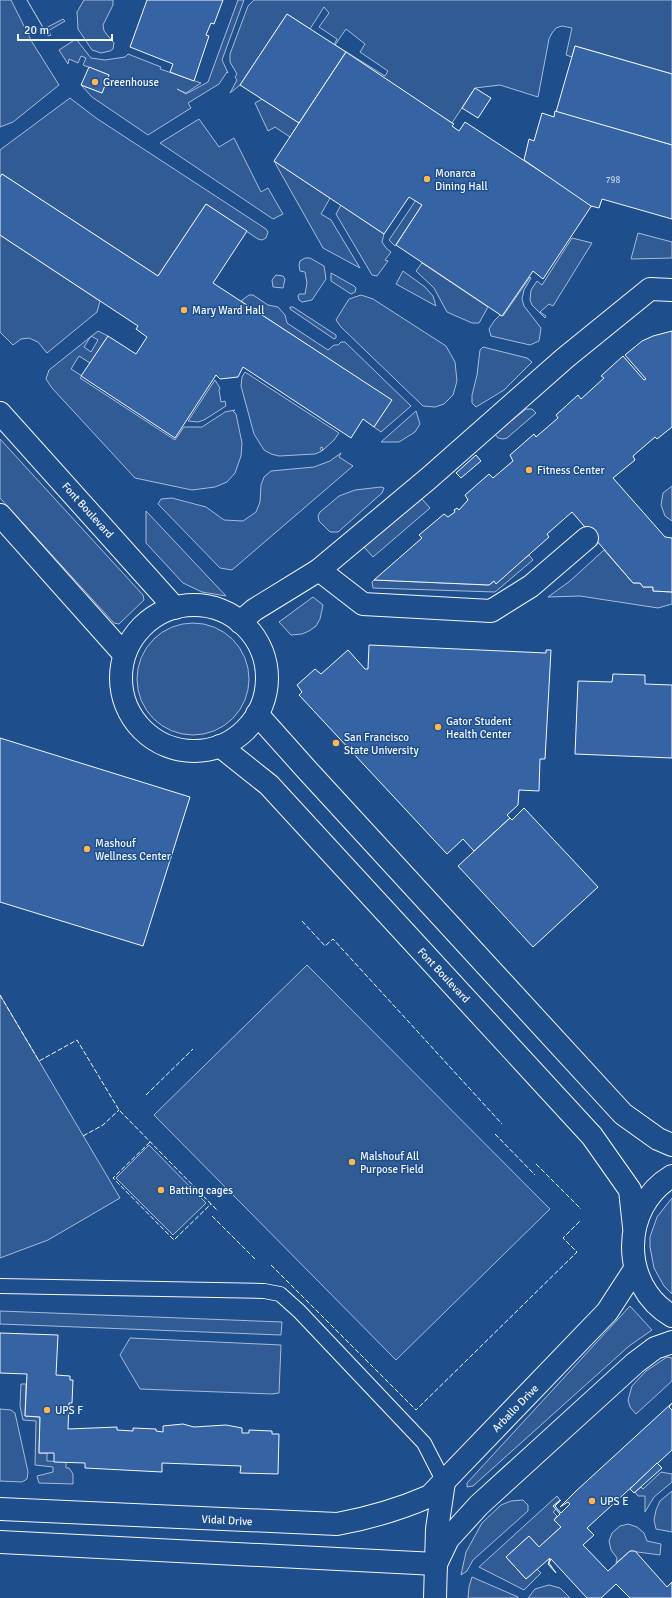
<svg xmlns="http://www.w3.org/2000/svg" width="672" height="1598" font-family="Signika,sans-serif">
<style>
.built{fill:#305b95;stroke:#a8bbd7;fill-rule:evenodd}
.building{fill:#3563a3;stroke:#f2f6ff}
.lines{fill:none;stroke-linecap:round;stroke-linejoin:round}
.lane-casing{stroke:#f2f6ff;stroke-width:16}
.street-casing{stroke:#f2f6ff;stroke-width:24}
.secondary-casing{stroke:#f2f6ff;stroke-width:24}
.lane{stroke:#1f4e8c;stroke-width:14}
.street{stroke:#1f4e8c;stroke-width:22}
.secondary{stroke:#1f4e8c;stroke-width:22}
.fence{stroke:#f2f6ff;stroke-width:1;stroke-dasharray:5 2;stroke-linecap:butt}
.poi-dot{fill:#ffb74d;stroke:#1f4e8c;stroke-width:1.5}
.labels{text-anchor:middle;stroke-width:3;stroke-linejoin:round;paint-order:stroke}
.number-label{font-size:9px;fill:#c3d1e8}
.poi-label{font-size:11px;fill:#f2f6ff;stroke:#1f4e8c;text-anchor:start}
.street-label{font-size:11px;fill:#f2f6ff;stroke:#1f4e8c}
</style>
<rect width="100%" height="100%" fill="#1f4e8c"/>
<g class="built">
<polygon points="0,0 11,0 32,42 59,85 13,122 0,127"/>
<polygon points="27,0 44,29 63,19 65,21 48,31 51,35 48,36"/>
<polygon points="84,0 113,0 113,5 103,25 104,31 114,43 113,49 110,51 101,53 92,50 78,29 77,12"/>
<polygon points="238,0 244,0 222,60 228,73 227,72 219,84 188,103 191,108 148,135 92,97 81,85 102,93 109,75 83,65 86,58 81,56 78,63 69,59 68,64 59,50 76,39 91,58 105,60 125,57 128,54 161,67 160,69 201,83 186,93 177,89 186,94 208,82"/>
<path d="M 254,0 L 672,0 L 672,74 L 575,46 L 572,57 L 566,55 L 572,28 L 562,26 L 556,28 L 552,33 L 549,39 L 538,97 L 500,85 L 475,88 L 452,123 L 334,45 L 337,39 L 319,27 L 329,13 L 324,7 L 310,29 L 287,14 L 240,85 L 230,93 L 237,80 L 235,77 L 237,74 L 230,62 L 230,54 L 248,6 ZM 346,29 L 365,44 L 360,52 L 388,71 L 385,76 L 335,45 Z"/>
<polygon points="70,98 96,118 266,229 268,232 266,238 262,240 258,239 206,204 158,276 2,174 0,177 0,150"/>
<polygon points="262,99 299,123 290,137 275,127 268,131 255,103"/>
<polygon points="199,119 219,147 234,138 261,192 268,188 283,214 273,219 160,143"/>
<polygon points="274,161 330,198 321,214 331,220 360,268 323,248"/>
<polygon points="416,200 422,205 395,246 389,240"/>
<polygon points="341,205 384,234 382,242 386,248 391,252 385,260 388,261 377,276 372,275 336,214"/>
<polygon points="638,233 672,242 672,258 631,259"/>
<polygon points="0,235 100,301 97,312 47,353 38,342 29,338 21,339 13,345 0,332"/>
<polygon points="572,238 592,243 553,306 549,304 540,312 546,316 545,318 532,305 530,300 531,290 537,281 542,285"/>
<polygon points="305,258 310,258 324,266 326,279 312,300 302,302 299,300 298,296 299,294 305,294 307,283 305,272 300,271 299,265 300,261"/>
<polygon points="422,263 488,307 479,323 472,323 447,312 434,288 416,271"/>
<polygon points="403,271 425,287 433,296 436,306 396,284"/>
<polygon points="331,273 354,286 356,288 355,292 351,294 331,281"/>
<polygon points="276,275 283,276 285,279 283,288 273,287 272,280"/>
<polygon points="530,277 531,278 524,290 522,299 524,306 541,328 539,341 530,345 491,336 489,329 494,321 500,315 503,316"/>
<polygon points="249,295 253,295 268,305 278,307 285,315 287,323 328,350 334,345 338,345 341,342 345,342 411,406 381,432 374,427 391,400 241,301"/>
<polygon points="361,295 373,299 446,346 455,362 457,381 453,395 444,404 435,407 423,406 341,327 336,320 349,299"/>
<polygon points="290,307 293,307 336,335 336,338 334,339 290,309"/>
<path d="M 98,331 L 108,336 L 90,363 L 79,356 L 71,369 L 82,376 L 80,378 L 175,440 L 184,427 L 202,427 L 225,412 L 235,410 L 233,411 L 236,414 L 242,443 L 241,456 L 235,473 L 227,482 L 215,487 L 192,490 L 135,478 L 52,388 L 46,379 L 49,370 ZM 91,336 L 98,340 L 91,352 L 84,347 Z"/>
<polygon points="483,347 527,358 532,362 504,390 476,407 472,403 472,395 477,375 480,350"/>
<polygon points="245,372 339,433 334,440 322,451 323,448 321,447 320,449 322,451 315,454 279,456 271,454 264,450 254,434 241,386 242,377"/>
<polygon points="215,380 220,388 219,390 221,402 225,401 226,406 204,420 198,422 188,421"/>
<polygon points="526,409 532,409 536,413 507,438 503,439 498,438 495,434"/>
<polygon points="416,411 420,424 415,432 399,442 381,442"/>
<polygon points="0,439 143,595 144,600 119,624 114,623 0,498"/>
<polygon points="341,453 339,457 353,466 232,570 220,568 158,504 161,499 172,498 206,507 224,520 243,521 256,512 260,502 261,485 264,477 271,471 314,467 330,461"/>
<polygon points="672,486 672,521 665,516 661,505 663,493"/>
<polygon points="381,487 384,488 382,493 338,532 330,532 319,521 318,516 320,512 339,496 355,490"/>
<polygon points="421,498 430,508 373,557 364,547"/>
<polygon points="146,511 226,596 202,592 183,583 146,543"/>
<polygon points="604,550 633,583 640,583 643,587 653,587 653,591 672,592 672,604 658,608 580,596 548,597 570,581"/>
<polygon points="529,555 533,560 495,592 373,588 372,582 374,580 489,585"/>
<polygon points="313,597 323,605 320,619 316,626 309,631 302,634 291,635 279,622"/>
<circle cx="193" cy="679" r="56"/>
<polygon points="307,965 550,1209 396,1360 154,1115"/>
<polygon points="0,995 120,1198 48,1240 0,1258"/>
<polygon points="149,1145 206,1203 173,1235 116,1178"/>
<polygon points="672,1198 672,1294 664,1286 654,1268 650,1247 650,1237 657,1217"/>
<polygon points="630,1306 652,1330 629,1346 473,1486 467,1487 467,1483"/>
<polygon points="0,1311 282,1322 281,1335 0,1324"/>
<polygon points="130,1338 281,1345 279,1393 272,1394 140,1389 120,1355"/>
<polygon points="667,1357 672,1358 672,1381 636,1414 630,1407 628,1400 632,1386 646,1371"/>
<polygon points="21,1384 26,1384 25,1416 40,1417 39,1453 47,1453 47,1461 66,1462 66,1468 69,1468 73,1474 73,1484 39,1483 37,1476 53,1472 53,1467 35,1465 36,1421 23,1420 20,1406"/>
<polygon points="0,1409 11,1410 15,1413 28,1472 27,1479 22,1482 0,1481"/>
<polygon points="661,1472 672,1474 672,1482 654,1497 645,1512 645,1496 638,1496 635,1492 641,1487 643,1489"/>
<polygon points="672,1491 672,1532 656,1529 654,1520 656,1510 660,1501"/>
<polygon points="557,1496 560,1500 553,1506 556,1509 553,1512 557,1516 554,1520 561,1527 539,1547 529,1536 506,1557 526,1579 537,1569 541,1573 524,1590 479,1567"/>
<polygon points="523,1500 528,1505 528,1511 473,1560 467,1571 461,1575 466,1552 482,1523 501,1505 511,1501"/>
<polygon points="628,1524 637,1527 644,1533 647,1541 661,1544 660,1555 630,1551 616,1563 617,1558 611,1550 609,1541 612,1533 620,1526"/>
<polygon points="472,1577 518,1597 518,1598 468,1598 469,1587"/>
<polygon points="549,1585 560,1588 570,1598 528,1598 535,1589"/>
</g>
<g class="building">
<polygon points="147,0 223,0 214,24 211,23 206,35 209,36 194,81 170,72 173,64 130,47"/>
<polygon points="287,14 346,52 299,123 240,85"/>
<polygon points="575,46 672,74 672,145 556,112"/>
<polygon points="346,52 452,123 454,124 452,126 459,131 465,122 592,205 543,279 533,271 502,316 396,245 422,205 409,197 384,234 274,161"/>
<polygon points="89,67 109,75 102,93 81,85"/>
<polygon points="475,88 491,98 478,118 462,108"/>
<polygon points="555,111 672,145 672,219 602,199 599,208 591,206 524,160 529,139 534,141 542,113 554,117"/>
<polygon points="2,174 158,276 206,204 247,231 213,283 392,400 374,427 363,419 351,438 243,367 238,377 220,379 216,375 175,438 81,376 108,336 136,354 147,337 136,329 138,326 0,235 0,177"/>
<polygon points="672,331 672,427 657,439 655,437 633,456 635,460 613,478 665,537 672,538 672,592 653,591 653,587 643,587 640,583 633,583 572,512 547,534 549,537 496,584 494,581 489,585 374,580 422,538 419,535 444,514 448,517 455,512 454,510 457,508 459,510 468,500 465,495 489,474 493,478 513,461 510,455 534,434 536,437 558,418 556,415 578,395 581,399 604,378 601,376 623,356 644,380 646,379 625,355 642,341 653,336"/>
<polygon points="476,455 481,461 461,478 456,473"/>
<polygon points="369,645 546,653 546,650 551,650 545,759 540,759 539,791 519,790 518,805 507,815 510,818 474,851 463,839 447,854 299,695 302,692 297,685 315,669 321,674 348,650 365,669 368,669"/>
<polygon points="613,674 645,675 645,684 672,685 672,758 575,754 578,681 612,682"/>
<polygon points="0,738 190,797 143,946 0,902"/>
<polygon points="524,808 598,887 533,947 458,866 510,818 512,820"/>
<polygon points="0,1333 58,1335 56,1375 70,1376 70,1380 73,1380 72,1403 69,1403 68,1429 117,1427 117,1430 133,1431 133,1428 156,1429 156,1431 163,1432 163,1426 183,1424 194,1427 226,1425 242,1428 242,1433 249,1433 249,1430 272,1431 272,1434 279,1434 278,1474 240,1473 241,1466 162,1463 162,1472 85,1468 85,1463 54,1462 54,1453 39,1453 40,1417 25,1416 27,1374 0,1373"/>
<polygon points="672,1403 669,1407 672,1410 672,1450 587,1528 594,1535 583,1545 608,1571 630,1551 635,1551 667,1587 672,1582 672,1598 630,1598 616,1584 601,1598 587,1598 551,1559 549,1563 556,1573 548,1564 550,1558 526,1579 506,1557 529,1536 539,1547 561,1527 554,1520 560,1514 553,1506 561,1500 555,1506 561,1513 570,1504 568,1502 560,1507 576,1491"/>
<polygon points="657,1463 662,1468 634,1493 630,1489"/>
</g>
<g class="lines">
<g class="lane-casing">
<polyline id="lane" points="0,1286 264,1291 280,1294 299,1311 424,1443 444,1482"/>
</g>
<g class="street-casing">
<g id="street">
<polyline points="319,570 429,478 565,358 650,289 672,290"/>
<polyline points="240,622 254,610 319,570 363,604 491,611 531,586 587,538"/>
<polyline points="435,1598 437,1529 444,1482"/>
</g>
</g>
<g class="secondary-casing">
<g id="secondary">
<polyline points="0,413 175,608"/>
<polyline points="0,515 124,654"/>
<circle cx="194" cy="678" r="73"/>
<polyline points="257,714 307,770 623,1114 658,1139 672,1145"/>
<polyline points="220,746 269,785 592,1136 630,1190 634,1227"/>
<path d="M 672,1176 C 620,1207 620,1286 672,1316"/>
<path d="M 0,1509 L 337,1524 C 370,1518 400,1509 430,1496 L 607,1312 L 635,1269"/>
<polyline points="0,1542 436,1564 448,1539 479,1505 635,1363 655,1348 672,1342"/>
</g>
</g>
<use href="#lane" class="lane"/>
<use href="#street" class="street"/>
<use href="#secondary" class="secondary"/>
<g class="fence">
<polyline points="302,921 325,946 333,939 502,1124"/>
<polyline points="0,995 39,1061 77,1040 119,1110 218,1211"/>
<polyline points="146,1095 193,1049"/>
<polyline points="495,1134 535,1175"/>
<polyline points="83,1136 103,1125 119,1110"/>
<polyline points="150,1142 113,1178 174,1240 211,1204"/>
<polyline points="536,1164 581,1209"/>
<polyline points="212,1216 255,1259"/>
<polyline points="271,1265 416,1410 577,1252 563,1238 580,1221"/>
</g>
</g>
<g class="poi-dot">
<circle cx="95" cy="82" r="4"/>
<circle cx="427" cy="179" r="4"/>
<circle cx="184" cy="310" r="4"/>
<circle cx="529" cy="470" r="4"/>
<circle cx="438" cy="727" r="4"/>
<circle cx="336" cy="743" r="4"/>
<circle cx="87" cy="849" r="4"/>
<circle cx="352" cy="1162" r="4"/>
<circle cx="161" cy="1190" r="4"/>
<circle cx="47" cy="1410" r="4"/>
<circle cx="592" cy="1501" r="4"/>
</g>
<g class="labels">
<g class="number-label">
<text x="613" y="183">798</text>
</g>
<g class="poi-label">
<text x="103" y="86">Greenhouse</text>
<text x="435" y="177">Monarca<tspan x="435" dy="13">Dining Hall</tspan></text>
<text x="192" y="314">Mary Ward Hall</text>
<text x="537" y="474">Fitness Center</text>
<text x="446" y="725">Gator Student<tspan x="446" dy="13">Health Center</tspan></text>
<text x="344" y="741">San Francisco<tspan x="344" dy="13">State University</tspan></text>
<text x="95" y="847">Mashouf<tspan x="95" dy="13">Wellness Center</tspan></text>
<text x="360" y="1160">Malshouf All<tspan x="360" dy="13">Purpose Field</tspan></text>
<text x="169" y="1194">Batting cages</text>
<text x="55" y="1414">UPS F</text>
<text x="600" y="1505">UPS E</text>
</g>
<g class="street-label">
<text transform="translate(88 510) rotate(48)" y="4">Font Boulevard</text>
<text transform="translate(444 975) rotate(47)" y="4">Font Boulevard</text>
<text transform="translate(515 1408) rotate(-46)" y="4">Arballo Drive</text>
<text transform="translate(227 1520) rotate(3)" y="4">Vidal Drive</text>
</g>
</g>
<path d="M18 34v6h94v-6" fill="none" stroke="#f2f6ff" stroke-width="2"/>
<text x="24" y="34" font-size="12" fill="#f2f6ff" stroke="#1f4e8c" stroke-width="3" paint-order="stroke">20 m</text>
</svg>
